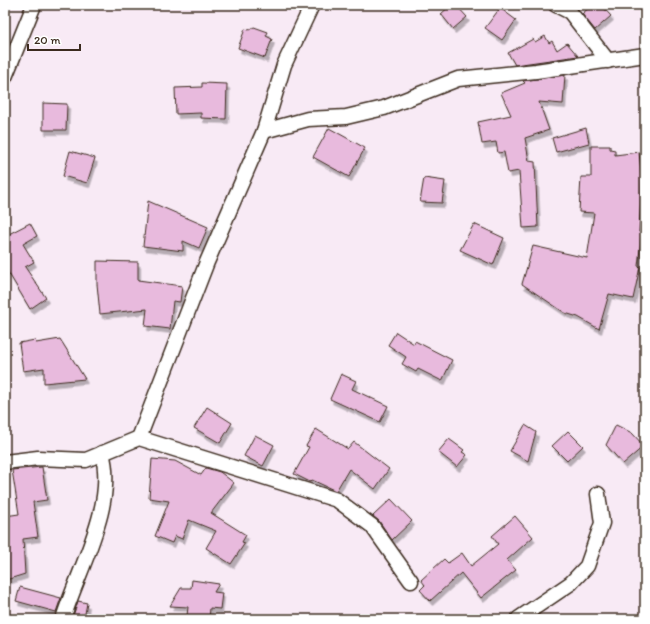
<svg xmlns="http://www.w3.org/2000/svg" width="650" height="624" font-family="Itim,sans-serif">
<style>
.building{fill:#e8badd;stroke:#3b2a1e;filter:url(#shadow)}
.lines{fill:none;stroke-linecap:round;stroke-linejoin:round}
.minor-casing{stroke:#3b2a1e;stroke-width:17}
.minor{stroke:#fff;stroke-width:14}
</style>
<defs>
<filter id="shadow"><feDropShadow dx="2.5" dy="4.5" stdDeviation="0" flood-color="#0004"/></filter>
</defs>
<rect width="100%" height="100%" fill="#f8eaf5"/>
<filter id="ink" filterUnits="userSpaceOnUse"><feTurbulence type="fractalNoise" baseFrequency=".025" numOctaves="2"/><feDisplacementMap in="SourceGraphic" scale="8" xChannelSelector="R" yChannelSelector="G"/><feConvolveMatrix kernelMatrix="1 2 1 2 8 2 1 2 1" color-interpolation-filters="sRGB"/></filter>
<g filter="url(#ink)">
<g class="building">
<polygon points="451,5 456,5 467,17 453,29 441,14"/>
<polygon points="592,5 601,5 611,16 595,30 582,14"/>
<polygon points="500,8 516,20 502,40 485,28"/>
<polygon points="254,27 268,32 266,36 272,39 265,58 238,48 245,29 249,30"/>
<polygon points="545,36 549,43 552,41 557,50 567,43 578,56 515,65 508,53 533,39 535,42"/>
<polygon points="565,75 563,104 539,102 549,130 525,138 529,161 535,162 538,227 523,228 519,171 508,173 504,152 498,153 496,142 482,144 478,122 511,115 501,93 525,83 523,81"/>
<polygon points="202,83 227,84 226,119 201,118 201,113 176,114 175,88 202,87"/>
<polygon points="43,103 67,104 66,130 43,130"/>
<polygon points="329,128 365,148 349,177 313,157"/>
<polygon points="586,128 589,143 556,152 552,138"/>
<polygon points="591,146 610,146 610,149 615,150 615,155 639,152 642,180 639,232 642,232 638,266 640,267 633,299 609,294 599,329 578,317 565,313 522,284 533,246 587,258 594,213 579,212 581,177 591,177"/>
<polygon points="70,151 95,158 87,183 63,176"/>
<polygon points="424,178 445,181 442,203 420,202"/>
<polygon points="148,201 208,227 199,248 183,241 183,251 143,246"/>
<polygon points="30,223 37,236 23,244 34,262 25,267 46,298 30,309 5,267 5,236"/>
<polygon points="474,224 504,238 493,265 460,250"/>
<polygon points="97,261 138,262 138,280 182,286 180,302 173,301 170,329 145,326 147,309 100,314 97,284"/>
<polygon points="396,332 414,344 415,341 452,360 442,381 418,369 416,372 402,364 406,357 388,345"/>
<polygon points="60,339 85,379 44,383 44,368 23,371 19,343 35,340 36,343"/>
<polygon points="341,374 356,381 352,389 388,406 380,422 330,399"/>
<polygon points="207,407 232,423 220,443 194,428"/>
<polygon points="525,425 536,432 528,461 510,451"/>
<polygon points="616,425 632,433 644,446 623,464 606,445"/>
<polygon points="316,429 348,449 354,442 389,469 375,489 349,469 336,491 312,480 310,482 294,474 309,447 306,446"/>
<polygon points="568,431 583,446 567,461 552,446"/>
<polygon points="255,435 274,445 263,466 244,456"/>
<polygon points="449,439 464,450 462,452 467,455 457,467 438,452"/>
<polygon points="152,459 175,461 201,475 206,468 220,472 234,483 211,513 246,535 242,542 245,543 231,564 206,548 216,531 189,520 182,539 175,536 172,543 155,536 169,501 149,498"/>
<polygon points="42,467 47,500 33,502 38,537 23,539 25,574 6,580 5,516 19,514 12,470"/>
<polygon points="391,499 412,521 392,540 379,521 373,516"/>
<polygon points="515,516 533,537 507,560 516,570 481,598 461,573 430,601 420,590 425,585 421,580 444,559 448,563 462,553 471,566 498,544 492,536"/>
<polygon points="192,580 219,584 214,592 222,593 220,609 210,608 209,619 187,616 188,607 170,606 181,588 191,588"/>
<polygon points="20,587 61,598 56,612 16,601"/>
<polygon points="78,601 87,603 84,619 72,619"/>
</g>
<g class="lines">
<g class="minor-casing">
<g id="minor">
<polyline points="556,5 570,12 608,61"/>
<polyline points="5,77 34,5"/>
<polyline points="264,131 308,119 346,117 384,108 458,79 536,71 645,55"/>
<polyline points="139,438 207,262 264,131 284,65 312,5"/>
<polyline points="5,462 38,458 86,460 139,438 337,500 372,526 411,581"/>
<path d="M 63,619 C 78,570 117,504 102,453"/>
<polyline points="518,619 571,583 587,566 602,523 598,494"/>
</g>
</g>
<use href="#minor" class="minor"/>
</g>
</g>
<rect width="650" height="624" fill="none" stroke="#fff" stroke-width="20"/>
<rect x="10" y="10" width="630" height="604" fill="none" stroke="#3b2a1e" stroke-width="1.5" filter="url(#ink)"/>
<path d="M28 44v6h52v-6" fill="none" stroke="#3b2a1e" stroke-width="2"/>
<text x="34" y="44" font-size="12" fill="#3b2a1e" stroke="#ffffff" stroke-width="3" paint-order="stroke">20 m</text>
</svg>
